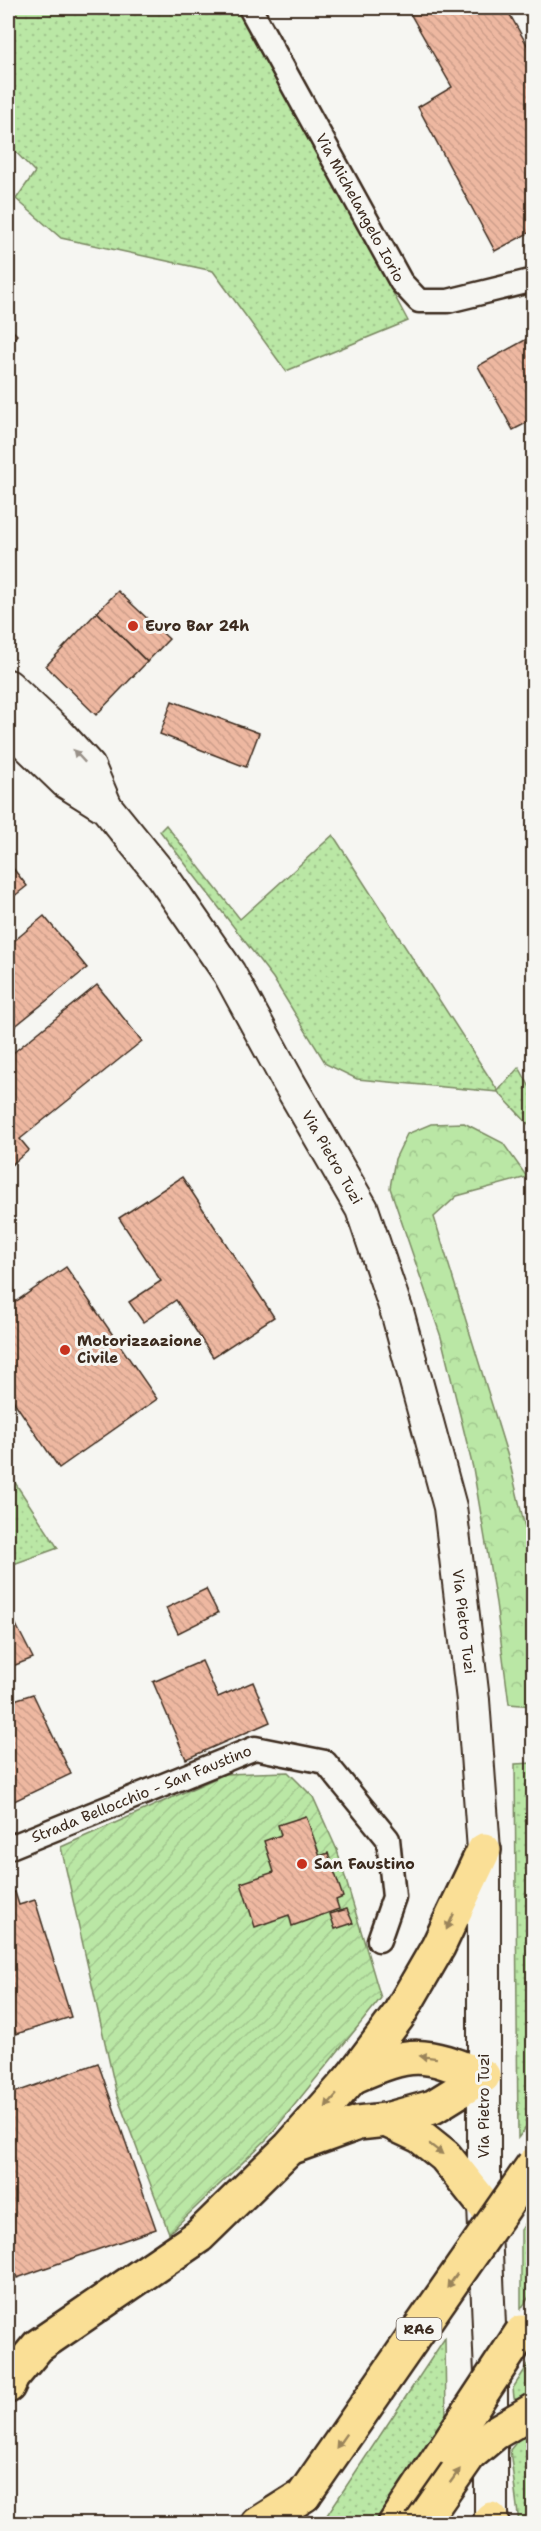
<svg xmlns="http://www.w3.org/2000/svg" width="541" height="2531" font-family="'Shantell Sans',sans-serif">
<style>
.grass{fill:url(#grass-dots);stroke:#7a8862;stroke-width:1.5}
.park{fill:url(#park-crowns);stroke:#7a8862;stroke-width:1.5}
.garden{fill:url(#garden-furrows);stroke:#7a8862;stroke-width:1.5}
.building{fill:url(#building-back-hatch);stroke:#3b2a1e;stroke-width:1.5}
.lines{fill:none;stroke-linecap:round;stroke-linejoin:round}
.minor-casing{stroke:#3b2a1e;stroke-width:27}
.secondary-casing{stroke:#3b2a1e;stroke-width:36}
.motorway-casing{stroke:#3b2a1e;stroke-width:38}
.minor{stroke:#f6f6f2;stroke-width:22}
.secondary{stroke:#f6f6f2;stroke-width:32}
.motorway{stroke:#fadf96;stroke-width:33}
.motorway-bridge-casing{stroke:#3b2a1e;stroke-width:38;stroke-linecap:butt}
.motorway-bridge{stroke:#fadf96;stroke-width:33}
.oneway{fill:#989088}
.oneway2{fill:#9a845a}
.poi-dot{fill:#c8321e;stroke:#f6f6f2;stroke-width:2}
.labels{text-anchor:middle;stroke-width:6;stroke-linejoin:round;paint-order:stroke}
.shield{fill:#f6f6f2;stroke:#73675e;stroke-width:1.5}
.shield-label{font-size:14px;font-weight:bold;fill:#3b2a1e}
.street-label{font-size:15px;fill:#3b2a1e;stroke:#f6f6f2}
.poi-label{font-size:15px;font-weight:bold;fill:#3b2a1e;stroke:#f6f6f2;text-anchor:start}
</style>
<defs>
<pattern id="grass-dots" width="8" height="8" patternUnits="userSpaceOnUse" patternTransform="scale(1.5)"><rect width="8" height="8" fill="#bae7a5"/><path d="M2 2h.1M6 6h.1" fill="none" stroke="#a1c68e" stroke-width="1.8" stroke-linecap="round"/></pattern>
<pattern id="park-crowns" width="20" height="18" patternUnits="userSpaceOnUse" patternTransform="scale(1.5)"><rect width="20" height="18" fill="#bae7a5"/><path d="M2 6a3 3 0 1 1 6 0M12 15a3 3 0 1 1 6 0" fill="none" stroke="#a1c68e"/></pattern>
<pattern id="garden-furrows" width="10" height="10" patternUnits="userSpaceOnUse" patternTransform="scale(1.5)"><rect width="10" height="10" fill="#bae7a5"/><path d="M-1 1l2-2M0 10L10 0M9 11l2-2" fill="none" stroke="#a1c68e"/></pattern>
<pattern id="building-back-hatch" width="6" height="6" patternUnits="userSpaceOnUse" patternTransform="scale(1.5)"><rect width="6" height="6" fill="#eeb8a1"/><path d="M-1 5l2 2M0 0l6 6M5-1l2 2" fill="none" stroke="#cd9e8a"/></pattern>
</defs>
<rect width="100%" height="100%" fill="#f6f6f2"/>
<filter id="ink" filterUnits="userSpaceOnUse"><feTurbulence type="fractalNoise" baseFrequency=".0167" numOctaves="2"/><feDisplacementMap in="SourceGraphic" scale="12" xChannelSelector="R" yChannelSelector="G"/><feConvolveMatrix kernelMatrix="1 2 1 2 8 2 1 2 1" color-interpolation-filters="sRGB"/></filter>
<g filter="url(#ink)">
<g class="grass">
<polygon points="8,8 241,8 408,321 286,371 213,271 61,238 16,199 35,172 8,144"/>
<polygon points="166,825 240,919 333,835 498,1091 519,1067 533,1093 533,1129 498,1092 357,1079 326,1064 273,978 160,831"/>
<polygon points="8,1472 58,1548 8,1566"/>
<polygon points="533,1763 534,2117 518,2138 515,1764"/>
<polygon points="533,2212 533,2291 521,2309 521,2230"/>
<polygon points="445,2338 446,2420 374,2523 321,2524"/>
<polygon points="533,2357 533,2393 517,2400 514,2398 513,2388"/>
<polygon points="533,2428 533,2523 519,2523 510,2450 522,2435"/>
</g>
<polygon class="park" points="464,1123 503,1143 527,1177 457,1196 434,1217 509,1460 533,1561 533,1706 509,1704 496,1603 473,1468 441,1337 390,1188 395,1159 407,1134 431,1124"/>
<polygon class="garden" points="288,1772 313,1797 337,1850 381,1998 267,2139 169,2233 117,2096 61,1847 225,1774"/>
<g class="building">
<polygon points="407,8 506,8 534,57 534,230 495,251 418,107 452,87"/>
<polygon points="8,326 17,335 8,345"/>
<polygon points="534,335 534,419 513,430 478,366"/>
<polygon points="534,493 534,511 526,498"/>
<polygon points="118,591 169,639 147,662 97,612"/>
<polygon points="97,612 147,662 96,715 46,666"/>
<polygon points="172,701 259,733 246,767 160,734"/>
<polygon points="8,862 27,886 8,901"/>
<polygon points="44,916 87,968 8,1032 8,946"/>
<polygon points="97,985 142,1041 20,1139 29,1150 10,1166 8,1163 8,1057"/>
<polygon points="182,1177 274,1317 213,1357 176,1300 143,1322 129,1302 161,1281 119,1218"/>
<polygon points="66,1267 157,1399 59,1468 8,1393 8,1307"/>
<polygon points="206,1589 218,1613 178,1633 166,1608"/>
<polygon points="8,1609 33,1658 8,1668"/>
<polygon points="202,1661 218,1697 253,1682 270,1722 186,1759 153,1682"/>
<polygon points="33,1694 71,1774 10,1803 8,1797 8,1702"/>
<polygon points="306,1816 320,1856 328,1853 343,1897 336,1900 339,1909 292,1926 289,1915 255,1927 241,1883 274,1872 264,1841 281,1835 278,1825"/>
<polygon points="15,1892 19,1905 35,1900 71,2017 16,2034 8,2009 8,1894"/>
<polygon points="347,1909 353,1923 335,1929 330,1914"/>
<polygon points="98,2063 156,2229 17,2278 8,2251 8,2095"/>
</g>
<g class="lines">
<g class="minor-casing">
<g id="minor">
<path id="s1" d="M 250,8 L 401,282 L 419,301 L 448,301 L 534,280"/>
<path id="s2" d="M 8,1848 L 255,1748 L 325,1762 L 388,1839 L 394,1897 L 379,1940"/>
</g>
</g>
<g class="secondary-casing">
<g id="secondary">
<path id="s3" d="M 8,686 L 58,733 L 89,767 L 106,807 L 162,876 L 229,973 L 289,1083 L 362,1209 L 398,1315 L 450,1507 L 473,1700 L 484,1850 L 484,2205 L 491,2374 L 491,2524"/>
<polyline points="8,726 66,782 106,807"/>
</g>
</g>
<g class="motorway-casing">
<g id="motorway">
<path d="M 352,2077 C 414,2050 421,2052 483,2076"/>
<polyline points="386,2120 420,2136 445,2156 484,2205"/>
<polyline points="294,2146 358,2123 386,2120 433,2107 483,2076"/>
<polyline points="8,2386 12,2377 38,2346 199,2236 290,2147 352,2077 398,2016 438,1947 484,1850"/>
<polyline points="491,2519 492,2524"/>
<polyline points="258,2524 304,2495"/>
<polyline points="395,2524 446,2447"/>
</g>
</g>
<use href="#minor" class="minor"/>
<use href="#secondary" class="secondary"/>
<use href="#motorway" class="motorway"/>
<g class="motorway-bridge-casing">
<g id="motorway-bridge">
<polyline points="446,2447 522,2332"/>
<polyline points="304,2495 534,2164"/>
<polyline points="421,2524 469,2455 495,2433 534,2410"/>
</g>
</g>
<use href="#motorway-bridge" class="motorway-bridge"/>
</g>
<defs><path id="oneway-solid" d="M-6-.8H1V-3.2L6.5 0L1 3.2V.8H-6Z" transform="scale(1.5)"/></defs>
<use class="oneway" href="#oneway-solid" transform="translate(79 756) rotate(-133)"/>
<g class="oneway2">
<use href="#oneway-solid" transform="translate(450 1922) rotate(115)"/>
<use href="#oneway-solid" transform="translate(428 2057) rotate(-173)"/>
<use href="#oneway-solid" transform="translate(331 2101) rotate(131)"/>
<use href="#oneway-solid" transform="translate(436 2149) rotate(38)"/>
<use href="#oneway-solid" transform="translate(452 2281) rotate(125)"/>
<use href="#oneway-solid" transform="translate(341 2441) rotate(125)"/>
<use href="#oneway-solid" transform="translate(455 2476) rotate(-54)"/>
</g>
</g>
<g class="poi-dot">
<circle cx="133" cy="626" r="6"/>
<circle cx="65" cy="1350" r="6"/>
<circle cx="302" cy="1864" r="6"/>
</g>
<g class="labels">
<rect class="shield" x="396.5" y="2318" width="45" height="22" rx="4.5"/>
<g class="shield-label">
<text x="419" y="2334">RA6</text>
</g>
<g class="street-label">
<text dy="5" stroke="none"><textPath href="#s1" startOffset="228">Via Michelangelo Iorio</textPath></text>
<text dy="5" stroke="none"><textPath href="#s3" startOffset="576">Via Pietro Tuzi</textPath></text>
<text dy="5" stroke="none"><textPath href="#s3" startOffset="1062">Via Pietro Tuzi</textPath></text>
<text dy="5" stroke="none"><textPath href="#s2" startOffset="144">Strada Bellocchio - San Faustino</textPath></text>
<text transform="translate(484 2106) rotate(-90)" y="5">Via Pietro Tuzi</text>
</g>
<g class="poi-label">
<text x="145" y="631">Euro Bar 24h</text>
<text x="77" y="1346">Motorizzazione<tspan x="77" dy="17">Civile</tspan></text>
<text x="314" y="1869">San Faustino</text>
</g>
</g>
<rect width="541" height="2531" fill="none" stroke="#f6f6f2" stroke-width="30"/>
<rect x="15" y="15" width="511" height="2501" fill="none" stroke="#3b2a1e" stroke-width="2" filter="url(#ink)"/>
</svg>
